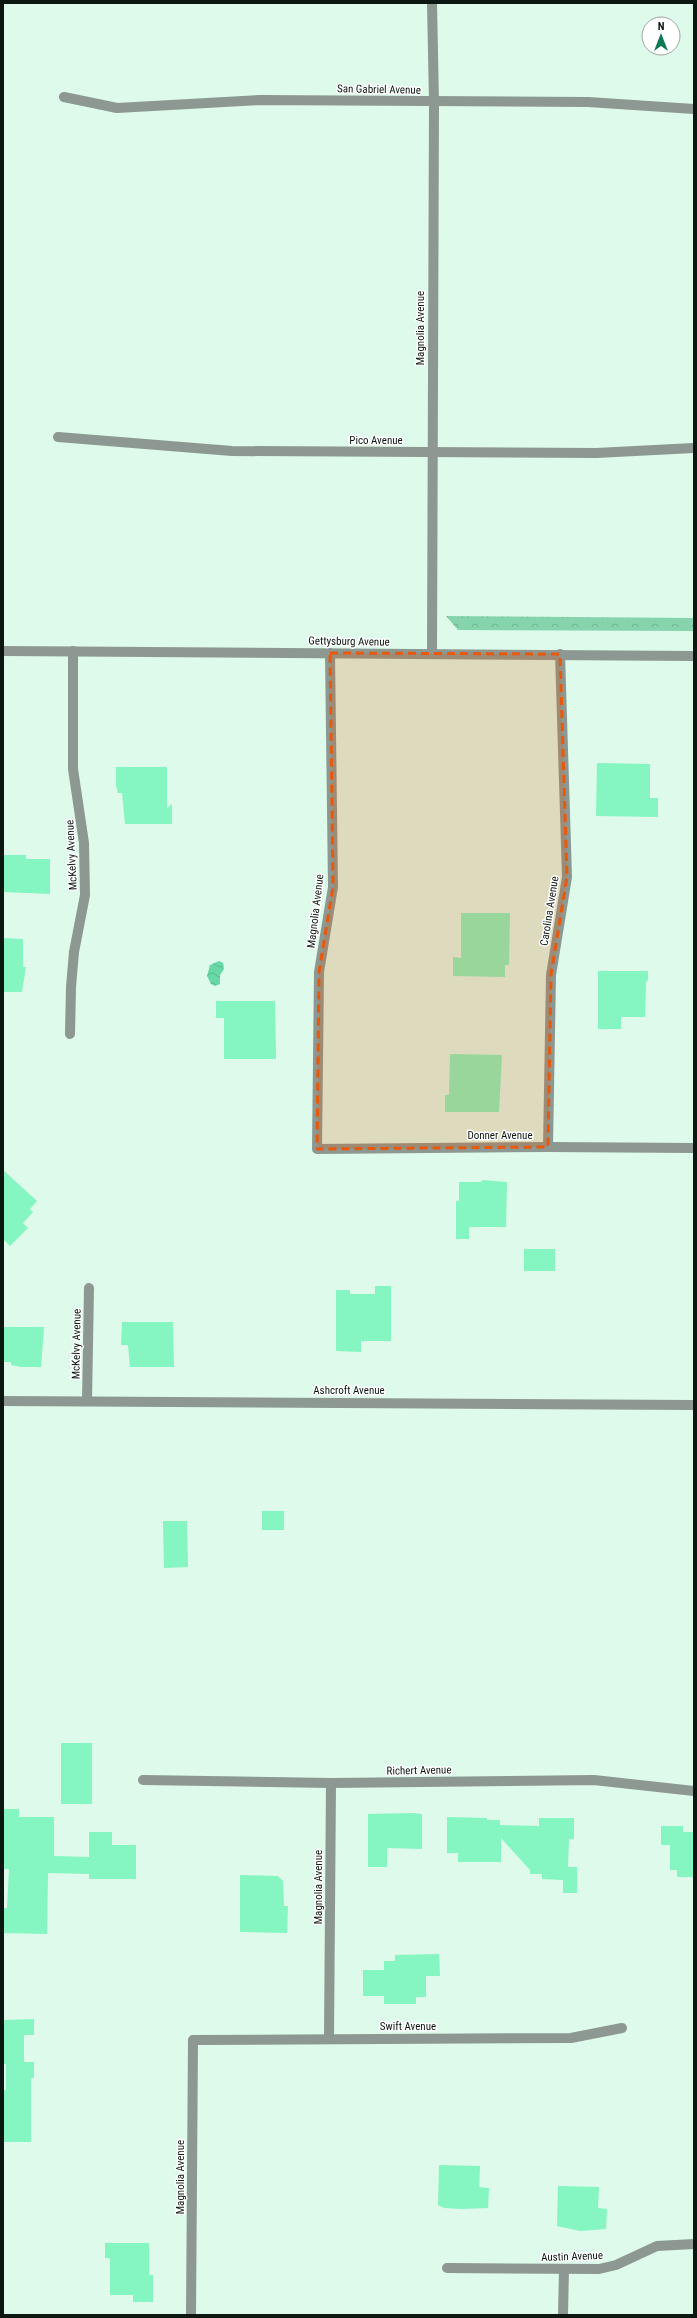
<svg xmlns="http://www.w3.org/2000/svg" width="697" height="2318" font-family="'Roboto Condensed',sans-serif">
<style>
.park{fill:url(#park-crowns)}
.water{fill:url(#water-waves)}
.building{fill:#85f5c1}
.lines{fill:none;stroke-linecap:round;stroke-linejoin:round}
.minor{stroke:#8c9891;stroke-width:10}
.marked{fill:#e8590c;fill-opacity:0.2;stroke:#e8590c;stroke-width:3;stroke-dasharray:8 5;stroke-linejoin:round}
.labels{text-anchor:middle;stroke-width:3;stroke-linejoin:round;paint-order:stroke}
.street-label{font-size:11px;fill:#0d1712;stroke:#fff}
</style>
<defs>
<pattern id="park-crowns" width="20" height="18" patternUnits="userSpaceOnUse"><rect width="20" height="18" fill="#85d4ae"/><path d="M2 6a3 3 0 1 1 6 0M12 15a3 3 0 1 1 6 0" fill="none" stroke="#72b595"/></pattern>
<pattern id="water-waves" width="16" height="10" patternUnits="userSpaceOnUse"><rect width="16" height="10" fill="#68d8a6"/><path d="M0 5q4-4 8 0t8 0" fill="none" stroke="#59b98e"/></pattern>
</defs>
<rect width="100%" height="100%" fill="#ddfaea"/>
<polygon class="park" points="446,616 694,618 694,631 458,630"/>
<polygon class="water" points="219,961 223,963 224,969 220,975 220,984 215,986 211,984 207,976 210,965"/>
<g class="building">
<polygon points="597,763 650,764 650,798 658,798 658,817 596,816"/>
<polygon points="116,767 167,767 167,808 172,804 172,824 125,824 122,793 118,793 116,785"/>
<polygon points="3,855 26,855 26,859 50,859 50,894 3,892"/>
<polygon points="461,913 510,913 509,965 505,965 505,977 453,976 453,957 461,958"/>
<polygon points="3,938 23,939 23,967 26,967 22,992 3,992"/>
<polygon points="598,971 648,971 648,980 646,982 645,1017 621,1017 621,1029 598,1029"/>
<polygon points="216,1001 275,1001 276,1059 224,1059 224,1018 216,1018"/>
<polygon points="450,1054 502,1055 499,1112 445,1112 445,1095 449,1095"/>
<polygon points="3,1170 37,1201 30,1209 33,1212 23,1223 28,1228 10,1246 3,1239"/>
<polygon points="482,1180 507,1182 506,1227 469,1227 469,1239 456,1239 456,1201 459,1201 459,1182 482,1182"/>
<rect x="524" y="1249" width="31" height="22"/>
<polygon points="375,1286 391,1286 391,1341 361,1341 361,1352 336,1351 336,1290 350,1290 350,1294 375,1294"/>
<polygon points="122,1322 173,1322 174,1367 130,1367 128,1345 121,1345"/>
<polygon points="3,1327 44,1327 41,1367 21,1367 11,1365 11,1362 3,1362"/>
<rect x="262" y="1511" width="22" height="19"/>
<polygon points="163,1521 187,1521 188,1567 164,1568"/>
<rect x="61" y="1743" width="31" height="61"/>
<polygon points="3,1809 19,1809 19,1817 54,1817 54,1856 89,1857 89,1832 112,1832 112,1845 136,1845 136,1879 89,1879 89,1874 48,1873 47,1934 3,1933 3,1908 7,1908 9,1869 3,1869"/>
<polygon points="412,1813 422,1814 422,1849 387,1848 387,1867 368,1867 368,1814"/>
<polygon points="447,1817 487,1818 487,1820 500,1820 500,1825 539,1826 539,1818 574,1818 574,1839 569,1839 568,1867 577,1867 577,1893 563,1893 563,1880 542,1879 542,1874 530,1874 530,1870 501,1838 501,1862 458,1862 458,1853 447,1853"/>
<polygon points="661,1826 683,1826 683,1832 694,1832 694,1877 677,1877 677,1870 670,1870 670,1845 661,1845"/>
<polygon points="240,1875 278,1876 283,1881 284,1906 288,1906 287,1933 240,1932"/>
<polygon points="439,1954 440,1976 426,1976 426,1997 416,1997 416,2004 384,2004 384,1996 363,1996 363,1970 384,1970 384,1961 395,1961 395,1955"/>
<polygon points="34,2019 34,2035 24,2035 24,2062 34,2062 34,2078 31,2078 31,2142 3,2142 3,2090 6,2090 6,2064 3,2064 3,2020"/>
<polygon points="439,2165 480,2166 479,2187 489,2188 488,2208 461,2209 444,2208 438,2205"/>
<polygon points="558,2186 599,2187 598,2208 607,2209 606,2229 580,2231 557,2226"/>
<polygon points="105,2243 149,2243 149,2275 153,2275 153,2302 133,2302 133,2295 110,2295 110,2258 105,2258"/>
</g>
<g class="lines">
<g class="minor">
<polyline points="64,97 117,108 260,100 588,102 694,109"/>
<polyline points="58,437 232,451 596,453 694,448"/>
<polyline points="3,651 694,656"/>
<polyline points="330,653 333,887 319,972 317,1149 548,1147 694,1148"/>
<polyline points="432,654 434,102 432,3"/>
<polyline points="70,1034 71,987 74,952 85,895 84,843 73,769 73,651"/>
<polyline points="548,1147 551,975 567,877 560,654"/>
<polyline points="3,1401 694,1405"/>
<polyline points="87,1401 89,1288"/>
<polyline points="143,1780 331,1783 594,1780 694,1791"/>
<polyline points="329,2038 331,1783"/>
<polyline points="447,2268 599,2269 616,2265 657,2246 694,2244"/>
<polyline points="191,2315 193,2040 571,2038 622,2028"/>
<polyline points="563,2315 564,2269"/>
</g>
</g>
<path class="marked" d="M 330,653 L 560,654 L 567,877 L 551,975 L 548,1147 L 317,1149 L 319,972 L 333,887 Z"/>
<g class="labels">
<g class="street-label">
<text transform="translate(379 89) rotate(1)" y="4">San Gabriel Avenue</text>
<text transform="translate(420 328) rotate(-90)" y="4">Magnolia Avenue</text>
<text x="376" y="444">Pico Avenue</text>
<text transform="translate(349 641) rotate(1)" y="4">Gettysburg Avenue</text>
<text transform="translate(71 855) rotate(-93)" y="4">McKelvy Avenue</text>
<text transform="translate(315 911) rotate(-83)" y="4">Magnolia Avenue</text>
<text transform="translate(549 911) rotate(-81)" y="4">Carolina Avenue</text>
<text x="500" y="1139">Donner Avenue</text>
<text transform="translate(76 1344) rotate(-89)" y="4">McKelvy Avenue</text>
<text x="349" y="1394">Ashcroft Avenue</text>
<text transform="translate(419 1770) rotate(-1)" y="4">Richert Avenue</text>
<text transform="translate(318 1887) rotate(-90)" y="4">Magnolia Avenue</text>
<text x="408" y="2030">Swift Avenue</text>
<text transform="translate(180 2177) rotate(-90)" y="4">Magnolia Avenue</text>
<text transform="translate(572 2256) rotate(-2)" y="4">Austin Avenue</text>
</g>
</g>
<rect width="697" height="2318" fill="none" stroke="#0d1712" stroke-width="8"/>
<g transform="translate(661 36)"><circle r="19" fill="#ffffff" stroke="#9ea2a0"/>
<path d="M0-3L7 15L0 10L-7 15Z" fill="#0c7953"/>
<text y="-6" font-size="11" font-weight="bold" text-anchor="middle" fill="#0d1712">N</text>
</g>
</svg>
